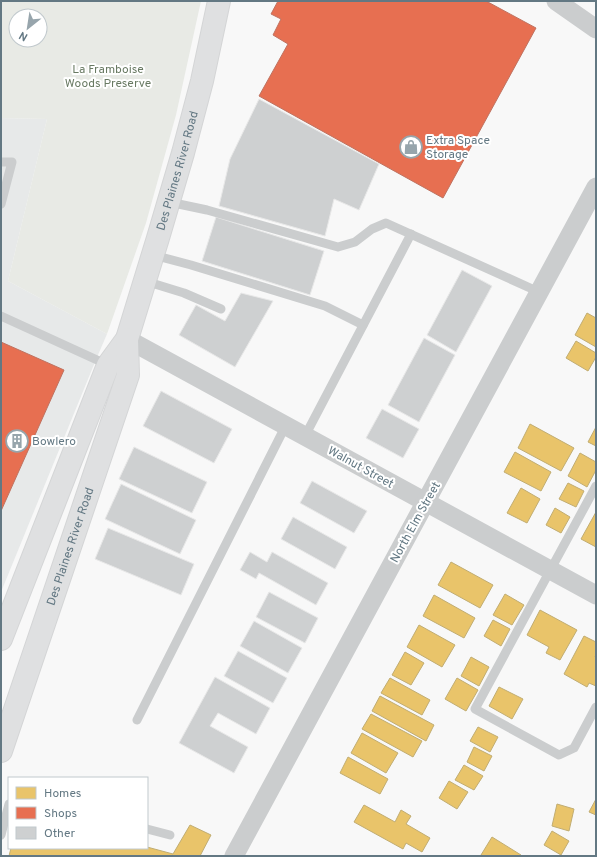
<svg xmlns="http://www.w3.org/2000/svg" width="597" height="857" font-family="Overpass,sans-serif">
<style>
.built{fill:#e7e9e9}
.green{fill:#e8eae5;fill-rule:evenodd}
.homes{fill:#e9c46a;stroke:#c1ad72}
.shops{fill:#e76f51;stroke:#bf7260}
.building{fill:#ced0d1;stroke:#e8e8e8}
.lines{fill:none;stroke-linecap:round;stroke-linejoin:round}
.secondary-casing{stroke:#d4d5d6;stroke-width:24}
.lane{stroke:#cbcdce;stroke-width:9}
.street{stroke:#cbcdce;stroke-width:19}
.secondary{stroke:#dfe0e1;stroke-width:22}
.labels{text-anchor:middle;stroke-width:4;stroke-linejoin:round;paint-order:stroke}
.park-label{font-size:12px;fill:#697a63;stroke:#fff}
.poi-label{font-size:12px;fill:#637883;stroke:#fff;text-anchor:start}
.street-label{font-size:12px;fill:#637883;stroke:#fff}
</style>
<rect width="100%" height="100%" fill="#f8f8f8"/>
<polygon class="built" points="1,118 47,119 8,281 107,334 95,362 1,592"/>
<path class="green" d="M 1,1 L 201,1 L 176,115 L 146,223 L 107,334 L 8,281 L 47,119 L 1,118 ZM 16,16 L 40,16 L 40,40 L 16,40 Z"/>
<g class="homes">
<polygon points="587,313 596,318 596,347 575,335"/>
<polygon points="576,341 596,353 596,357 588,371 566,358"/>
<polygon points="530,424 574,448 561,471 518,448"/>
<polygon points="596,427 596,446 588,442"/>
<polygon points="515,452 551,472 541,491 504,472"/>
<polygon points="580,453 596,462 596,470 587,487 568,476"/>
<polygon points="568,483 584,491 576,507 559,499"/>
<polygon points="521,488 540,499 527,523 507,513"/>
<polygon points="555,508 570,517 561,533 546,525"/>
<polygon points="596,512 596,547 581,539"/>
<polygon points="451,562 493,585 480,608 438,585"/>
<polygon points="505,594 524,605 512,625 493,615"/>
<polygon points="434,595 475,618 464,638 423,616"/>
<polygon points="540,610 577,630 560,660 546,653 549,647 527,635"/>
<polygon points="493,620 510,629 501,646 484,636"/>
<polygon points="419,625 455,645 442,667 407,647"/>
<polygon points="584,636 596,642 596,654 595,657 596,658 596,686 589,683 587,687 564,674"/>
<polygon points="405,652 424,663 411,685 392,675"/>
<polygon points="471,657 489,667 479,686 461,676"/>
<polygon points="390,678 430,700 422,715 381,693"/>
<polygon points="457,678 478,690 466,711 445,699"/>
<polygon points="499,687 523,699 512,719 489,706"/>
<polygon points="380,696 434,725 426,741 372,711"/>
<polygon points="371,714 422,741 413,757 362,729"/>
<polygon points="478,727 498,737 490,752 470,741"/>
<polygon points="362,733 398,753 386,773 351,753"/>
<polygon points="474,747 492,756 484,771 467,762"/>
<polygon points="348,757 388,779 380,794 340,773"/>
<polygon points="464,765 483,776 474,790 455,780"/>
<polygon points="449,781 468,792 457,809 439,798"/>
<polygon points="596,799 596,815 589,812"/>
<polygon points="557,804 574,809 569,831 552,826"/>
<polygon points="364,805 395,822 401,810 411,816 406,824 430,838 422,852 406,843 403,849 354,822"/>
<polygon points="190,825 211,835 200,856 9,856 11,848 147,847 173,854"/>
<polygon points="552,831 569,841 561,855 544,845"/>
<polygon points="492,837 521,855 521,856 483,856 481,855"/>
</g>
<g class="shops">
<polygon points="278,1 486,1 536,28 443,198 259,96 288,44 273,35 281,19 271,14"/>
<polygon points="1,342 64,370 1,511"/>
</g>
<g class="building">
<polygon points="259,99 379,164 359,210 334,199 325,236 219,206 230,159"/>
<polygon points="216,217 324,251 310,295 202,261"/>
<polygon points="462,270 492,286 456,352 427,335"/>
<polygon points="241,293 273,301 235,367 179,335 196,305 225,321"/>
<polygon points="424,338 455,355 419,422 388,405"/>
<polygon points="161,391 232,429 214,463 143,426"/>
<polygon points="382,409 419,429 403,458 366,438"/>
<polygon points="134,447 207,482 192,513 119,479"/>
<polygon points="312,481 367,511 354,533 300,503"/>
<polygon points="121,484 196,520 180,554 105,519"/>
<polygon points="293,517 347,547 335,569 281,539"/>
<polygon points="108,528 194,564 181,595 95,559"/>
<polygon points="250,552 267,562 272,552 328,583 316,605 259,573 256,579 240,570"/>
<polygon points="269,592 318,618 305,643 256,617"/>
<polygon points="254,621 302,648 288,673 240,646"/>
<polygon points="238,651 287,678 273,703 224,676"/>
<polygon points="215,677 270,708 256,734 218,713 210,726 248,747 234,773 179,743"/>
</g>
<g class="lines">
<g class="secondary-casing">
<g id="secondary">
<path id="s1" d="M 1,639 L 108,365 L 127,339 L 158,238 L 183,153 L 202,81 L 219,1"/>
<path id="s2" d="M 1,751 L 128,375 L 127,339"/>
</g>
</g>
<g class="lane">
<polyline points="1,162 12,162 1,204"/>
<polyline points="169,202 207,210 338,247 355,242 372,229 386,223 539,292"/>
<polyline points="153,255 191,265 325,306 363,325"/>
<polyline points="145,281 184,293 221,309"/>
<polyline points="1,316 108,365"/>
<polyline points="305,436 411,234"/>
<polyline points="596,486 475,709 559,755 574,748 596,707"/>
<polyline points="137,720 286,425"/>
<polyline points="147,829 170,835"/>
<polyline points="1,835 9,804"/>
</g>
<g class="street">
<polyline points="556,1 596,29"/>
<polyline points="127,339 596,595"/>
<polyline points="234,856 596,187"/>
</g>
<use href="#secondary" class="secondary"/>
</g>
<defs>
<g id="shop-ring" transform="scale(1.15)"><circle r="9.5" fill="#fff" stroke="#97a5ac" stroke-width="1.5"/><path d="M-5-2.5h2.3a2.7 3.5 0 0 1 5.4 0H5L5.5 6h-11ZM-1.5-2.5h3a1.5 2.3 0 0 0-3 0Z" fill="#97a5ac"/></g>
<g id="building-ring" transform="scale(1.15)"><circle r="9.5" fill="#fff" stroke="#97a5ac" stroke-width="1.5"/><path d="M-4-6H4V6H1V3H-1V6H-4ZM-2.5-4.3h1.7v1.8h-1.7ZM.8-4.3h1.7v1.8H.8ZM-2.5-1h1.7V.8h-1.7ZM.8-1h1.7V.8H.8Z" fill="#97a5ac"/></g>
</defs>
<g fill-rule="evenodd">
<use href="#shop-ring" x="411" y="147"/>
<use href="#building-ring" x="17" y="441"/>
</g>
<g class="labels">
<g class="park-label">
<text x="108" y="73">La Framboise<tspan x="108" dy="14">Woods Preserve</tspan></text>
</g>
<g class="poi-label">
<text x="426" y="144">Extra Space<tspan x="426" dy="14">Storage</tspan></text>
<text x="32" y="445">Bowlero</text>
</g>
<g class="street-label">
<text dy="4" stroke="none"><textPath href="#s1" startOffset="502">Des Plaines River Road</textPath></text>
<text transform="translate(361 467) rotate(29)" y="4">Walnut Street</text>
<text transform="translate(415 522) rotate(-61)" y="4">North Elm Street</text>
<text dy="4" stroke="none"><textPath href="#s2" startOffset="216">Des Plaines River Road</textPath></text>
</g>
</g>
<rect width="597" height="857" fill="none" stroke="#637883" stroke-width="4"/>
<rect x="8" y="777" width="140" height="72" fill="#ffffff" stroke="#c1c9cd"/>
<rect x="16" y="787" width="20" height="12" fill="#e9c46a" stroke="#c1c9cd"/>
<text x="44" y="797" font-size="12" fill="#637883">Homes</text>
<rect x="16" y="807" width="20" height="12" fill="#e76f51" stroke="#c1c9cd"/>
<text x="44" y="817" font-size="12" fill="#637883">Shops</text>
<rect x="16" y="827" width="20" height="12" fill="#ced0d1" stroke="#c1c9cd"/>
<text x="44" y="837" font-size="12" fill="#637883">Other</text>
<g transform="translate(28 28) rotate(210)"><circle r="19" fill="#ffffff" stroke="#c1c9cd"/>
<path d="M0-3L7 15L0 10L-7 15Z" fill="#97a5ac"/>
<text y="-6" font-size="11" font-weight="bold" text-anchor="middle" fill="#637883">N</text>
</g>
</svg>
